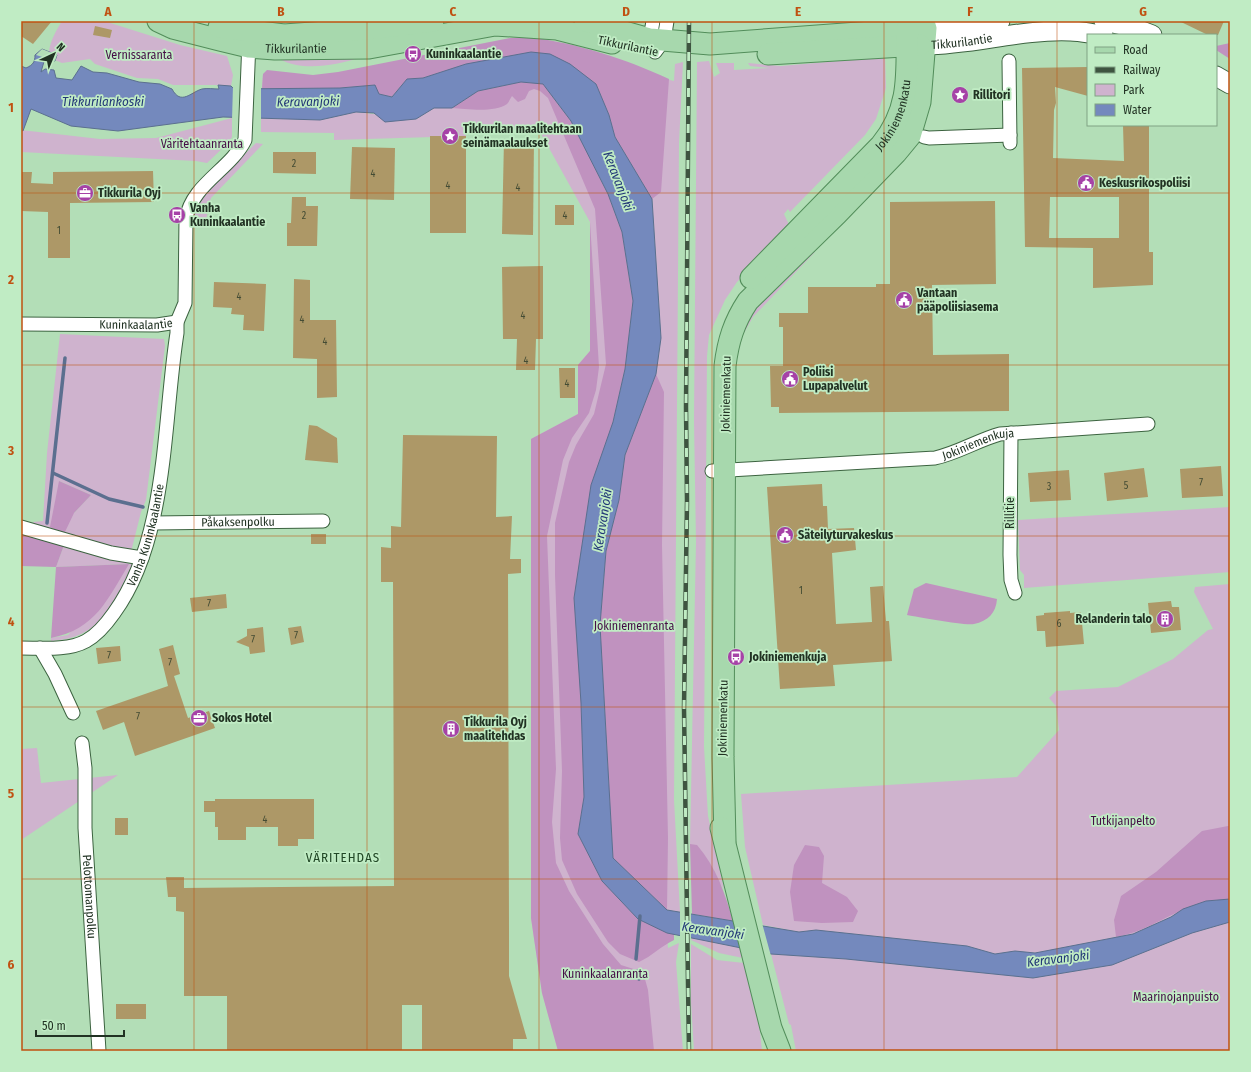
<svg xmlns="http://www.w3.org/2000/svg" width="1251" height="1072" font-family="'Fira Sans Condensed',sans-serif">
<style>
.green{fill:#cfb3ce;fill-rule:evenodd}
.forest{fill:#c092bf}
.water{fill:#7489bd;stroke:#5b6f8f}
.pier{fill:#b3deb7}
.lines{fill:none;stroke-linecap:round;stroke-linejoin:round}
.stream{stroke:#5b6f8f;stroke-width:3.5}
.building{fill:#ad9867;fill-rule:evenodd}
.street-casing{stroke:#3c6340;stroke-width:15}
.secondary-casing{stroke:#3c6340;stroke-width:21}
.primary-casing{stroke:#528d5a;stroke-width:23}
.street{stroke:#fff;stroke-width:13}
.secondary{stroke:#fff;stroke-width:19}
.primary{stroke:#a7d8ad;stroke-width:21}
.rail-casing{stroke:#3e5440;stroke-width:4.5}
.rail{stroke:#c0ecc4;stroke-width:3;stroke-dasharray:9;stroke-linecap:butt}
.grid{fill:none;stroke:#c05111;stroke-width:1;stroke-opacity:0.55}
.labels{text-anchor:middle;stroke-width:3.5;stroke-linejoin:round;paint-order:stroke}
.number-label{font-size:10px;fill:#444c34}
.street-label{font-size:12px;fill:#213223;stroke:#c0ecc4}
.poi-label{font-size:12px;font-weight:bold;fill:#213223;stroke:#c0ecc4;text-anchor:start}
.park-label{font-size:12px;fill:#450d46;stroke:#c0ecc4}
.water-label{font-size:13px;font-style:italic;fill:#223777;stroke:#c0ecc4}
.neighbourhood-label{font-size:13px;letter-spacing:1px;fill:#214726;stroke:#c0ecc4}
.neatline{fill:none;stroke:#c05111;stroke-width:1.5}
.grid-label{font-size:13px;text-anchor:middle;font-weight:bold;fill:#c05111}
</style>
<rect width="100%" height="100%" fill="#b3deb7"/>
<g class="green">
<path d="M 62,21 L 104,21 L 180,45 L 227,56 L 233,75 L 231,86 L 215,85 L 173,85 L 158,79 L 137,78 L 95,64 L 90,59 L 62,63 L 55,60 L 57,55 L 49,52 C 50,41 56,31 62,21 Z"/>
<polygon points="502,41 674,81 675,64 683,62 679,143 674,800 680,912 667,910 613,858 600,625 625,455 656,374 661,338 652,199 615,137 609,115 466,64 379,94 374,85 340,88 262,89 263,74 268,71 316,78"/>
<polygon points="885,57 886,88 876,119 865,135 790,212 788,209 784,214 790,227 737,282 725,300 709,335 707,356 704,747 708,816 724,889 718,881 714,870 690,844 696,542 694,421 697,62 709,61 714,77 720,73 716,63 734,63 734,70 770,68 750,66 748,63 781,66"/>
<path d="M 360,58 C 334,65 305,72 279,59 Z"/>
<polygon points="543,84 622,232 581,703 667,933 668,948 679,943 676,962 683,1051 558,1051 542,993 531,918 531,439 578,414 578,365 590,351 590,222 539,130 466,129 466,136 334,140 334,133 261,132 261,118 320,120 356,112 416,119 434,108 452,108"/>
<polygon points="232,118 232,137 228,143 207,163 196,161 21,152 21,130 100,139 156,138"/>
<polygon points="256,143 263,144 211,198 208,208 205,228 193,227 194,211 199,199"/>
<polygon points="811,248 815,251 814,253 753,317 740,340 744,320"/>
<path d="M 60,334 L 164,339 L 165,346 L 146,500 L 141,512 L 131,552 L 37,527 L 33,522 L 43,521 L 47,453 ZM 59,481 L 91,495 L 74,513 Z"/>
<polygon points="1230,507 1230,572 1024,588 1024,575 1020,570 1018,520"/>
<path d="M 64,545 L 124,560 L 129,564 L 136,564 C 114,604 102,638 51,641 L 51,638 L 68,635 L 128,564 L 56,567 Z"/>
<polygon points="1230,584 1230,899 1206,901 1183,909 1171,917 1133,934 1035,953 1015,951 995,954 967,946 816,930 799,932 763,925 745,847 741,794 1017,777 1059,730 1056,706 1049,698 1056,691 1118,687 1173,659 1208,630 1213,629 1194,592 1195,587"/>
<polygon points="37,748 41,783 118,775 21,840 21,749"/>
<polygon points="1230,922 1230,1051 796,1051 791,1025 789,1024 771,954 846,959 1033,978 1112,965 1192,933"/>
<polygon points="692,938 741,948 743,958 719,953 691,940"/>
<polygon points="691,944 717,960 744,963 756,995 762,1051 694,1051 691,1002"/>
</g>
<g class="forest">
<path d="M 529,37 C 576,43 626,59 669,79 L 661,192 L 652,199 L 615,137 L 609,115 L 596,84 L 466,64 L 423,78 L 407,79 L 392,97 L 379,94 L 374,85 L 340,88 L 262,89 L 263,74 L 267,70 L 313,75 L 338,72 L 510,38 Z"/>
<polygon points="1230,43 1230,59 1216,50 1216,46"/>
<path d="M 521,82 L 543,84 L 571,121 L 608,194 L 622,232 L 633,301 L 625,369 L 613,422 L 581,703 L 584,797 L 578,834 L 602,881 L 638,919 L 674,934 L 674,940 C 661,946 652,956 639,962 L 620,954 L 608,942 L 577,894 L 562,860 L 560,838 L 562,771 L 555,575 L 555,523 L 569,462 L 576,445 L 594,414 L 606,364 L 595,209 L 548,98 L 540,91 L 534,89 L 529,91 L 525,99 L 518,102 L 512,96 C 510,99 509,102 507,104 C 495,113 466,109 452,108 L 478,91 Z"/>
<polygon points="590,222 599,367 596,390 589,413 572,438 563,460 547,536 556,769 552,822 556,863 569,891 603,944 621,965 643,972 648,990 654,1051 558,1051 542,993 531,918 531,439 578,414 578,365 590,351"/>
<polygon points="656,374 664,392 662,545 668,838 667,910 613,858 600,625 606,551 619,500 625,455"/>
<polygon points="59,481 91,495 74,513 64,534 50,527"/>
<path d="M 21,532 L 64,545 L 56,567 L 129,564 C 107,600 96,629 51,638 L 56,567 L 21,566 Z"/>
<path d="M 926,583 L 997,599 C 996,613 988,621 974,624 C 965,626 919,617 907,615 L 914,589 Z"/>
<path d="M 1228,826 L 1230,826 L 1230,899 C 1222,900 1213,900 1205,902 C 1173,910 1150,931 1116,937 L 1114,920 L 1121,896 L 1156,872 L 1202,831 Z"/>
<path d="M 690,844 L 697,845 C 716,867 725,893 733,921 L 692,914 Z"/>
<polygon points="805,845 819,847 824,856 822,883 847,897 858,911 853,922 822,923 794,921 790,892 794,865"/>
</g>
<path class="water" d="M 42,49 L 57,55 L 55,61 L 45,58 L 41,72 L 45,69 L 54,70 L 56,78 L 72,80 L 81,66 L 93,72 L 107,73 L 139,82 L 160,84 L 172,89 C 181,106 191,92 202,89 C 207,88 214,89 219,89 L 218,85 L 231,86 L 234,89 L 340,88 L 375,85 L 379,94 L 392,97 L 407,79 L 423,78 L 466,64 L 531,52 L 550,54 L 570,64 L 596,84 L 609,115 L 615,137 L 652,199 L 661,338 L 656,374 L 625,455 L 619,500 L 606,551 L 600,625 L 613,858 L 667,910 L 799,932 L 816,930 L 967,946 L 995,954 L 1015,951 L 1035,953 L 1133,934 L 1171,917 L 1183,909 L 1206,901 L 1230,899 L 1230,922 L 1192,933 L 1112,965 L 1033,978 L 846,959 L 771,954 L 667,933 L 638,919 L 602,881 L 578,834 L 584,797 L 581,703 L 574,598 L 591,485 L 613,422 L 625,369 L 633,301 L 622,232 L 608,194 L 571,121 L 543,84 L 521,82 L 478,91 L 452,108 L 434,108 L 416,119 L 385,122 L 374,113 L 356,112 L 320,120 L 223,117 L 118,131 L 71,126 L 31,109 L 23,131 L 21,130 L 21,66 L 26,68 C 33,65 35,62 35,55 Z"/>
<g class="pier">
<polygon points="42,49 57,55 55,61 36,55"/>
<polygon points="233,85 261,87 261,120 232,120"/>
<polygon points="680,910 691,912 691,940 680,937"/>
<polygon points="733,919 762,923 771,956 742,950"/>
</g>
<g class="lines">
<g class="stream">
<polyline points="53,473 109,499 143,507"/>
<polyline points="47,523 65,358"/>
<polyline points="636,959 640,916"/>
<polyline points="637,971 639,979"/>
</g>
</g>
<g class="building">
<polygon points="21,21 52,21 33,44 21,36"/>
<polygon points="1179,21 1224,21 1218,35 1208,35"/>
<polygon points="95,26 112,30 110,38 93,35"/>
<path d="M 1088,67 L 1088,96 L 1055,87 L 1056,103 L 1054,110 L 1053,158 L 1124,161 L 1123,125 L 1149,125 L 1149,252 L 1153,252 L 1153,285 L 1093,288 L 1093,248 L 1025,247 L 1022,68 ZM 1050,197 L 1119,197 L 1119,238 L 1049,238 Z"/>
<rect x="430" y="136" width="36" height="97"/>
<polygon points="504,139 534,139 533,235 502,234"/>
<polygon points="352,147 395,148 394,200 350,199"/>
<polygon points="273,152 316,152 316,174 273,173"/>
<polygon points="153,171 154,202 70,203 70,258 48,258 48,212 21,211 21,172 32,172 31,183 53,184 53,172"/>
<polygon points="292,197 306,197 306,206 318,206 317,246 287,246 287,223 291,223"/>
<polygon points="995,201 996,284 932,285 933,355 1009,354 1009,411 779,413 779,407 771,407 770,366 783,366 783,327 779,327 779,313 808,313 808,287 876,287 876,284 890,284 890,202"/>
<rect x="555" y="205" width="19" height="20"/>
<polygon points="543,266 543,339 536,339 535,370 516,370 517,339 503,339 502,267"/>
<polygon points="294,279 310,280 310,320 336,320 337,397 317,398 317,359 293,358"/>
<polygon points="214,282 266,284 264,331 243,330 244,315 231,314 232,308 213,307"/>
<polygon points="559,368 575,368 575,398 560,398"/>
<polygon points="309,425 317,426 337,438 338,463 305,460"/>
<polygon points="403,435 497,436 496,517 512,516 510,559 521,559 521,573 508,574 509,929 509,976 527,1039 513,1039 513,1051 422,1051 422,1005 402,1005 402,1051 227,1051 227,996 184,996 184,912 176,911 176,897 168,897 166,877 184,877 184,888 394,886 393,582 381,582 381,547 391,548 391,526 401,527"/>
<polygon points="1221,466 1223,496 1182,498 1180,469"/>
<polygon points="1144,468 1148,497 1107,501 1104,473"/>
<polygon points="1069,470 1071,500 1030,502 1028,473"/>
<polygon points="822,484 823,506 827,506 828,529 854,528 856,550 832,553 836,624 872,622 870,587 883,586 886,621 889,621 892,661 833,665 835,686 780,689 767,487"/>
<rect x="311" y="534" width="15" height="10"/>
<polygon points="226,594 227,608 192,612 190,598"/>
<polygon points="1171,601 1172,607 1179,607 1181,630 1151,633 1148,603"/>
<polygon points="1070,611 1070,613 1081,612 1084,644 1046,647 1045,631 1037,631 1036,616 1044,615 1044,613"/>
<polygon points="301,626 304,642 291,645 288,628"/>
<polygon points="263,627 265,652 250,654 249,647 236,642 247,636 247,629"/>
<polygon points="173,645 180,674 174,676 188,718 209,711 215,728 135,756 124,722 103,730 96,711 168,686 159,649"/>
<polygon points="120,646 121,661 98,664 96,648"/>
<polygon points="215,799 314,799 314,839 298,839 298,846 278,846 278,827 246,827 246,840 218,840 218,827 215,827 215,812 204,812 204,801 215,801"/>
<rect x="115" y="818" width="13" height="17"/>
<rect x="116" y="1004" width="30" height="15"/>
</g>
<g class="lines">
<g class="street-casing">
<g id="street">
<polyline points="652,45 650,39 653,21"/>
<polyline points="655,52 664,40 667,21"/>
<polyline points="1009,61 1010,143"/>
<polyline points="924,137 929,138 1010,135"/>
<path id="s1" d="M 21,324 L 157,325 L 177,322"/>
<polyline points="1011,433 1010,555 1011,580 1015,593"/>
<path id="s2" d="M 712,471 L 935,458 C 958,453 978,440 1000,434 L 1148,424"/>
<path id="s3" d="M 153,523 L 323,521"/>
<polyline points="21,527 111,553 142,558"/>
<path id="s4" d="M 21,648 C 41,648 68,651 86,641 C 97,635 107,623 114,613 C 168,539 163,422 177,333 L 177,322 L 185,303 L 186,219 C 192,184 230,170 245,140 L 249,41"/>
<polyline points="40,648 55,674 73,713"/>
<path id="s5" d="M 82,743 L 85,768 L 85,828 L 99,1051"/>
</g>
</g>
<g class="secondary-casing">
<g id="secondary">
<polyline points="926,21 926,28 1000,21"/>
<polyline points="1104,21 1131,27 1152,35"/>
<path id="s6" d="M 925,45 C 973,45 1021,29 1070,31 C 1081,31 1092,34 1103,35"/>
<polyline points="1216,76 1230,84"/>
</g>
</g>
<g class="primary-casing">
<g id="primary">
<path id="s7" d="M 158,21 L 173,28 L 220,40 L 249,47 L 275,49 L 369,48 L 495,25 L 557,29 L 612,43"/>
<path d="M 585,21 L 650,39 L 710,44 L 926,28 L 920,102 L 910,136 L 896,153 L 837,214 L 748,301 C 734,322 728,341 725,366 L 723,757 L 725,841"/>
<polyline points="219,27 284,35 368,29 433,21"/>
<polyline points="768,54 920,45"/>
<path id="s8" d="M 751,278 L 881,145 C 911,109 907,72 907,29"/>
<polyline points="721,828 771,1028 780,1051"/>
</g>
</g>
<use href="#street" class="street"/>
<use href="#secondary" class="secondary"/>
<use href="#primary" class="primary"/>
<g class="rail-casing">
<polyline id="rail" points="689,1051 684,708 687,501 686,407 689,21"/>
</g>
<use href="#rail" class="rail"/>
</g>
<path class="grid" d="M 194,21 L 194,1051M 367,21 L 367,1051M 539,21 L 539,1051M 712,21 L 712,1051M 884,21 L 884,1051M 1057,21 L 1057,1051M 21,193 L 1230,193M 21,365 L 1230,365M 21,536 L 1230,536M 21,707 L 1230,707M 21,879 L 1230,879"/>
<defs>
<g id="bus-disc" transform="scale(0.9)"><circle r="9.5" fill="#a642a7" stroke="#c0ecc4"/><path d="M-5-6H5V4H4V6H2V4H-2V6H-4V4H-5ZM-3.5-4V0h7V-4ZM-3.5 1.2v1.5H-2V1.2ZM2 1.2v1.5H3.5V1.2Z" fill="#fff"/></g>
<g id="sight-disc" transform="scale(0.9)"><circle r="9.5" fill="#a642a7" stroke="#c0ecc4"/><path d="M0-6L1.8-2.2L6-1.7L2.9 1.2L3.7 5.4L0 3.3L-3.7 5.4L-2.9 1.2L-6-1.7L-1.8-2.2Z" fill="#fff"/></g>
<g id="civic-disc" transform="scale(0.9)"><circle r="9.5" fill="#a642a7" stroke="#c0ecc4"/><path d="M-.6-6.5H3V-4.5H.6V-3L4-1V1h2V6H-6V1h2V-1L-.6-3ZM-1.2 2.5V6h2.4V2.5Z" fill="#fff"/></g>
<g id="office-disc" transform="scale(0.9)"><circle r="9.5" fill="#a642a7" stroke="#c0ecc4"/><path d="M-6-3h4V-5.5h4V-3h4V5H-6ZM-1-4.5V-3h2v-1.5ZM-6 0V1H6V0Z" fill="#fff"/></g>
<g id="building-disc" transform="scale(0.9)"><circle r="9.5" fill="#a642a7" stroke="#c0ecc4"/><path d="M-4-6H4V6H1V3H-1V6H-4ZM-2.5-4.3h1.7v1.8h-1.7ZM.8-4.3h1.7v1.8H.8ZM-2.5-1h1.7V.8h-1.7ZM.8-1h1.7V.8H.8Z" fill="#fff"/></g>
</defs>
<g fill-rule="evenodd">
<use href="#bus-disc" x="413" y="54"/>
<use href="#sight-disc" x="960" y="95"/>
<use href="#sight-disc" x="450" y="136"/>
<use href="#civic-disc" x="1086" y="183"/>
<use href="#office-disc" x="85" y="193"/>
<use href="#bus-disc" x="177" y="215"/>
<use href="#civic-disc" x="904" y="300"/>
<use href="#civic-disc" x="790" y="379"/>
<use href="#civic-disc" x="785" y="535"/>
<use href="#building-disc" x="1165" y="619"/>
<use href="#bus-disc" x="736" y="657"/>
<use href="#office-disc" x="199" y="718"/>
<use href="#building-disc" x="451" y="729"/>
</g>
<g class="labels">
<g class="number-label">
<text x="294" y="167">2</text>
<text x="373" y="177">4</text>
<text x="448" y="189">4</text>
<text x="518" y="191">4</text>
<text x="304" y="219">2</text>
<text x="565" y="219">4</text>
<text x="59" y="234">1</text>
<text x="239" y="300">4</text>
<text x="523" y="319">4</text>
<text x="302" y="323">4</text>
<text x="325" y="345">4</text>
<text x="526" y="364">4</text>
<text x="567" y="387">4</text>
<text x="1201" y="486">7</text>
<text x="1126" y="489">5</text>
<text x="1049" y="490">3</text>
<text x="801" y="594">1</text>
<text x="209" y="607">7</text>
<text x="1059" y="627">6</text>
<text x="296" y="639">7</text>
<text x="253" y="643">7</text>
<text x="109" y="659">7</text>
<text x="170" y="666">7</text>
<text x="138" y="720">7</text>
<text x="265" y="823">4</text>
</g>
<g class="street-label">
<text dy="4" stroke="none"><textPath href="#s6" startOffset="37">Tikkurilantie</textPath></text>
<text transform="translate(628 46) rotate(12)" y="4">Tikkurilantie</text>
<text dy="4" stroke="none"><textPath href="#s7" startOffset="142">Tikkurilantie</textPath></text>
<text dy="4" stroke="none"><textPath href="#s8" startOffset="219">Jokiniemenkatu</textPath></text>
<text dy="4" stroke="none"><textPath href="#s1" startOffset="115">Kuninkaalantie</textPath></text>
<text transform="translate(726 394) rotate(-89)" y="4">Jokiniemenkatu</text>
<text dy="4" stroke="none"><textPath href="#s2" startOffset="269">Jokiniemenkuja</textPath></text>
<text transform="translate(1010 513) rotate(-90)" y="4">Rillitie</text>
<text dy="4" stroke="none"><textPath href="#s3" startOffset="85">Påkaksenpolku</textPath></text>
<text dy="4" stroke="none"><textPath href="#s4" startOffset="191">Vanha Kuninkaalantie</textPath></text>
<text transform="translate(723 718) rotate(-89)" y="4">Jokiniemenkatu</text>
<text dy="4" stroke="none"><textPath href="#s5" startOffset="154">Pelottomanpolku</textPath></text>
</g>
<g class="poi-label">
<text x="426" y="58">Kuninkaalantie</text>
<text x="973" y="99">Rillitori</text>
<text x="463" y="133">Tikkurilan maalitehtaan<tspan x="463" dy="14">seinämaalaukset</tspan></text>
<text x="1099" y="187">Keskusrikospoliisi</text>
<text x="98" y="197">Tikkurila Oyj</text>
<text x="190" y="212">Vanha<tspan x="190" dy="14">Kuninkaalantie</tspan></text>
<text x="917" y="297">Vantaan<tspan x="917" dy="14">pääpoliisiasema</tspan></text>
<text x="803" y="376">Poliisi<tspan x="803" dy="14">Lupapalvelut</tspan></text>
<text x="798" y="539">Säteilyturvakeskus</text>
<text x="1152" y="623" text-anchor="end">Relanderin talo</text>
<text x="749" y="661">Jokiniemenkuja</text>
<text x="212" y="722">Sokos Hotel</text>
<text x="464" y="726">Tikkurila Oyj<tspan x="464" dy="14">maalitehdas</tspan></text>
</g>
<g class="park-label">
<text x="139" y="59">Vernissaranta</text>
<text x="202" y="148">Väritehtaanranta</text>
<text x="634" y="630">Jokiniemenranta</text>
<text x="1123" y="825">Tutkijanpelto</text>
<text x="605" y="978">Kuninkaalanranta</text>
<text x="1176" y="1001">Maarinojanpuisto</text>
</g>
<g class="water-label">
<text x="103" y="106">Tikkurilankoski</text>
<text transform="translate(308 101) rotate(-1)" y="5">Keravanjoki</text>
<text transform="translate(619 181) rotate(69)" y="5">Keravanjoki</text>
<text transform="translate(602 520) rotate(-81)" y="5">Keravanjoki</text>
<text transform="translate(713 930) rotate(8)" y="5">Keravanjoki</text>
<text transform="translate(1058 958) rotate(-7)" y="5">Keravanjoki</text>
</g>
<g class="neighbourhood-label">
<text x="343" y="862">VÄRITEHDAS</text>
</g>
</g>
<rect width="1251" height="1072" fill="none" stroke="#c0ecc4" stroke-width="44"/>
<rect x="1087" y="34" width="130" height="92" fill="#c0ecc4" stroke="#80a284"/>
<rect x="1095" y="47" width="20" height="6" fill="#a7d8ad" stroke="#80a284"/>
<text x="1123" y="54" font-size="12" fill="#213223">Road</text>
<rect x="1095" y="67" width="20" height="6" fill="#3e5440" stroke="#80a284"/>
<text x="1123" y="74" font-size="12" fill="#213223">Railway</text>
<rect x="1095" y="84" width="20" height="12" fill="#cfb3ce" stroke="#80a284"/>
<text x="1123" y="94" font-size="12" fill="#213223">Park</text>
<rect x="1095" y="104" width="20" height="12" fill="#7489bd" stroke="#80a284"/>
<text x="1123" y="114" font-size="12" fill="#213223">Water</text>
<g transform="translate(54 54) rotate(44)" stroke="#c0ecc4" stroke-width="3" paint-order="stroke">
<path d="M0-3L7 15L0 10L-7 15Z" fill="#213223"/>
<text y="-6" font-size="11" font-weight="bold" text-anchor="middle" fill="#213223">N</text>
</g>
<path d="M36 1030v6h88v-6" fill="none" stroke="#213223" stroke-width="2"/>
<text x="42" y="1030" font-size="12" fill="#213223" stroke="#c0ecc4" stroke-width="3" paint-order="stroke">50 m</text>
<rect x="22" y="22" width="1207" height="1028" class="neatline"/>
<g class="grid-label">
<text x="108" y="16">A</text>
<text x="281" y="16">B</text>
<text x="453" y="16">C</text>
<text x="626" y="16">D</text>
<text x="798" y="16">E</text>
<text x="970" y="16">F</text>
<text x="1143" y="16">G</text>
<text x="11" y="112">1</text>
<text x="11" y="284">2</text>
<text x="11" y="455">3</text>
<text x="11" y="626">4</text>
<text x="11" y="798">5</text>
<text x="11" y="969">6</text>
</g>
</svg>
